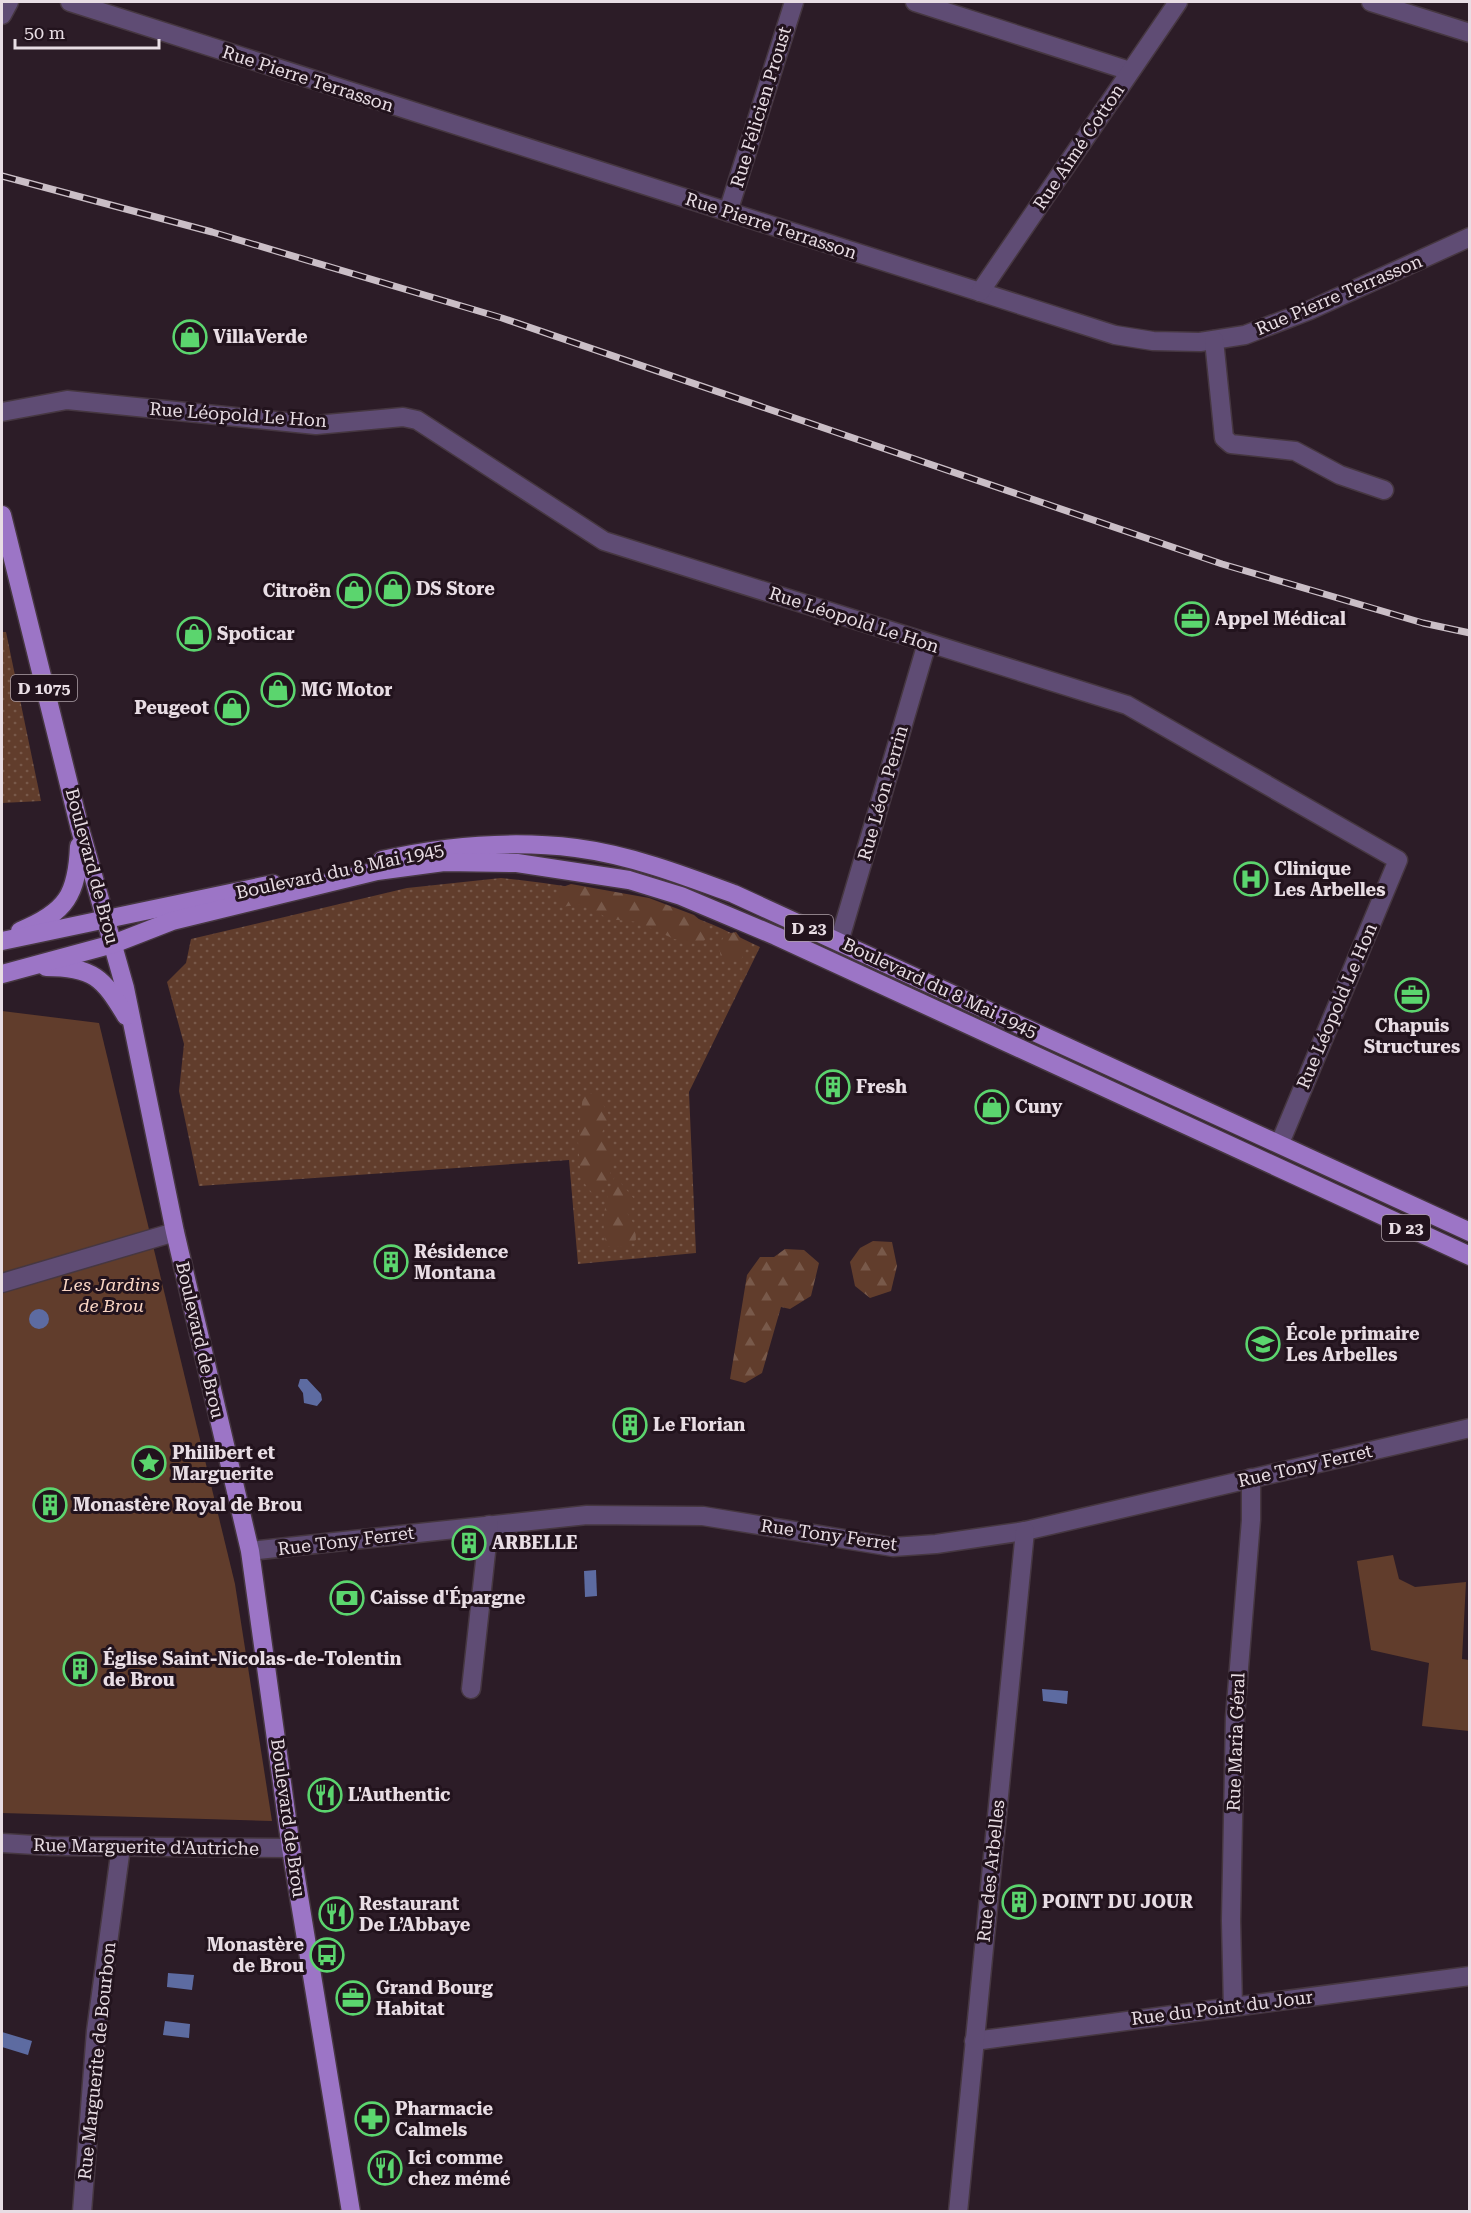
<svg xmlns="http://www.w3.org/2000/svg" width="1471" height="2213" font-family="'Roboto Serif',serif">
<style>
.grass{fill:url(#grass-dots)}
.forest{fill:url(#forest-firs)}
.green{fill:#613d2c}
.water{fill:#5d6ba1}
.lines{fill:none;stroke-linecap:round;stroke-linejoin:round}
.minor-casing{stroke:#463741;stroke-width:21}
.major-casing{stroke:#463741;stroke-width:21}
.minor{stroke:#5f4c74;stroke-width:18}
.major{stroke:#9c75c6;stroke-width:18}
.rail-casing{stroke:#cabec6;stroke-width:7}
.rail{stroke:#22131d;stroke-width:4.5;stroke-dasharray:14;stroke-linecap:butt}
.labels{text-anchor:middle;stroke-width:6;stroke-linejoin:round;paint-order:stroke}
.shield{fill:#22131d;stroke:#ada0a8;stroke-width:1.5}
.shield-label{font-size:16px;font-weight:bold;fill:#e8dde4}
.street-label{font-size:18px;fill:#e8dde4;stroke:#22131d}
.poi-label{font-size:18px;font-weight:bold;fill:#e8dde4;stroke:#22131d;text-anchor:start}
.park-label{font-size:18px;font-style:italic;fill:#f8d4c3;stroke:#22131d}
</style>
<defs>
<pattern id="grass-dots" width="8" height="8" patternUnits="userSpaceOnUse" patternTransform="scale(1.5)"><rect width="8" height="8" fill="#613d2c"/><path d="M2 2h.1M6 6h.1" fill="none" stroke="#78594a" stroke-width="1.8" stroke-linecap="round"/></pattern>
<pattern id="forest-firs" width="22" height="20" patternUnits="userSpaceOnUse" patternTransform="scale(1.5)"><rect width="22" height="20" fill="#613d2c"/><path d="M5 1l3.5 6h-7zM16 11l3.5 6h-7z" fill="#78594a"/></pattern>
</defs>
<rect width="100%" height="100%" fill="#2c1c27"/>
<g class="grass">
<polygon points="2,632 6,632 41,801 2,803"/>
<path d="M 501,878 C 565,885 636,895 696,918 C 718,926 739,937 760,947 L 689,1092 L 696,1253 L 578,1264 L 569,1160 L 199,1186 L 179,1091 L 184,1044 L 167,982 L 186,963 L 191,939 L 407,888 Z"/>
</g>
<g class="forest">
<polygon points="571,884 649,898 694,915 714,932 700,944 674,939 638,922 608,919 586,904 560,907 557,889"/>
<polygon points="736,932 747,947 740,962 721,959 719,946 725,934"/>
<polygon points="583,1094 597,1094 609,1115 602,1133 614,1145 609,1182 593,1194 581,1179 578,1142"/>
<path d="M 615,1176 L 635,1200 L 626,1211 L 635,1226 L 636,1240 L 625,1247 L 607,1246 C 600,1220 605,1201 615,1176 Z"/>
<polygon points="873,1241 892,1242 897,1266 891,1291 870,1298 855,1286 850,1262 860,1248"/>
<polygon points="785,1249 804,1250 819,1263 811,1296 790,1309 781,1307 762,1373 745,1383 730,1379 747,1275 760,1257 774,1257"/>
</g>
<g class="green">
<polygon points="2,1011 99,1023 235,1584 272,1821 2,1813"/>
<polygon points="1393,1555 1399,1579 1415,1587 1466,1582 1462,1659 1469,1660 1469,1731 1422,1726 1429,1663 1371,1650 1357,1561"/>
</g>
<g class="water">
<circle cx="39" cy="1319" r="10"/>
<polygon points="300,1379 307,1379 321,1394 322,1400 317,1406 304,1403 303,1393 298,1386"/>
<polygon points="596,1570 597,1596 585,1597 584,1571"/>
<polygon points="1042,1689 1068,1691 1067,1704 1043,1701"/>
<polygon points="168,1973 194,1975 192,1990 167,1987"/>
<polygon points="165,2021 190,2024 189,2038 163,2035"/>
<polygon points="2,2032 32,2041 28,2055 2,2047"/>
</g>
<g class="lines">
<g class="minor-casing">
<g id="minor">
<polyline points="70,2 1115,335 1153,341 1200,342 1245,335 1310,310 1470,237"/>
<polyline points="915,2 1130,71"/>
<polyline points="1371,2 1470,33"/>
<polyline points="2,15 9,2"/>
<polyline points="728,212 794,2"/>
<polyline points="980,292 1178,2"/>
<polyline points="1214,340 1224,438 1231,444 1295,451 1340,475 1384,490"/>
<polyline points="2,412 67,400 316,425 403,417 417,420 604,541 1127,705 1398,860 1280,1143"/>
<polyline points="839,942 927,643"/>
<polyline points="2,1283 175,1232"/>
<polyline points="250,1551 587,1515 703,1516 893,1547 936,1544 1025,1531 1470,1428"/>
<polyline points="471,1689 489,1525"/>
<polyline points="2,1843 51,1846 291,1848"/>
<polyline points="1233,2007 1231,1921 1235,1717 1251,1520 1251,1478"/>
<polyline points="974,2041 1470,1976"/>
<polyline points="82,2212 96,2031 121,1847"/>
<polyline points="958,2212 1025,1531"/>
</g>
</g>
<g class="major-casing">
<g id="major">
<polyline points="2,515 80,829 125,988 175,1232 250,1551 291,1848 351,2212"/>
<path d="M 382,860 C 445,846 512,840 576,848 C 630,855 683,875 734,894 L 1470,1232"/>
<path d="M 20,931 C 67,912 77,894 79,846"/>
<polyline points="2,941 273,884"/>
<path d="M 46,967 C 94,967 103,978 126,1016"/>
<polyline points="2,974 113,944 172,921 377,871 444,862 517,863 629,880 681,896 776,936 1470,1256"/>
</g>
</g>
<use href="#minor" class="minor"/>
<use href="#major" class="major"/>
<g class="rail-casing">
<polyline id="rail" points="2,176 212,232 502,318 1222,564 1423,623 1470,633"/>
</g>
<use href="#rail" class="rail"/>
</g>
<defs>
<g id="shop-ring" transform="scale(1.725)"><circle r="9.5" fill="#22131d" stroke="#5bd56e" stroke-width="1.5"/><path d="M-5-2.5h2.3a2.7 3.5 0 0 1 5.4 0H5L5.5 6h-11ZM-1.5-2.5h3a1.5 2.3 0 0 0-3 0Z" fill="#5bd56e"/></g>
<g id="office-ring" transform="scale(1.725)"><circle r="9.5" fill="#22131d" stroke="#5bd56e" stroke-width="1.5"/><path d="M-6-3h4V-5.5h4V-3h4V5H-6ZM-1-4.5V-3h2v-1.5ZM-6 0V1H6V0Z" fill="#5bd56e"/></g>
<g id="hospital-ring" transform="scale(1.725)"><circle r="9.5" fill="#22131d" stroke="#5bd56e" stroke-width="1.5"/><path d="M-5-5h3v3.5h4V-5h3V5h-3V1.5h-4V5h-3Z" fill="#5bd56e"/></g>
<g id="building-ring" transform="scale(1.725)"><circle r="9.5" fill="#22131d" stroke="#5bd56e" stroke-width="1.5"/><path d="M-4-6H4V6H1V3H-1V6H-4ZM-2.5-4.3h1.7v1.8h-1.7ZM.8-4.3h1.7v1.8H.8ZM-2.5-1h1.7V.8h-1.7ZM.8-1h1.7V.8H.8Z" fill="#5bd56e"/></g>
<g id="school-ring" transform="scale(1.725)"><circle r="9.5" fill="#22131d" stroke="#5bd56e" stroke-width="1.5"/><path d="M0-5L7-2L0 1L-7-2ZM-4 1L0 2.5L4 1V4Q0 6-4 4Z" fill="#5bd56e"/></g>
<g id="sight-ring" transform="scale(1.725)"><circle r="9.5" fill="#22131d" stroke="#5bd56e" stroke-width="1.5"/><path d="M0-6L1.8-2.2L6-1.7L2.9 1.2L3.7 5.4L0 3.3L-3.7 5.4L-2.9 1.2L-6-1.7L-1.8-2.2Z" fill="#5bd56e"/></g>
<g id="bank-ring" transform="scale(1.725)"><circle r="9.5" fill="#22131d" stroke="#5bd56e" stroke-width="1.5"/><path d="M-6-4H6V4H-6ZM0-2.3a2.3 2.3 0 1 0 0 4.6a2.3 2.3 0 1 0 0-4.6Z" fill="#5bd56e"/></g>
<g id="restaurant-ring" transform="scale(1.725)"><circle r="9.5" fill="#22131d" stroke="#5bd56e" stroke-width="1.5"/><path d="M-5-6h1v4h1v-4h1v4h1v-4h1v5L-1.5 .5V6h-2V.5L-5-1ZM5-6V6H3V1.5H1.5Q1.5-4 5-6Z" fill="#5bd56e"/></g>
<g id="bus-ring" transform="scale(1.725)"><circle r="9.5" fill="#22131d" stroke="#5bd56e" stroke-width="1.5"/><path d="M-5-6H5V4H4V6H2V4H-2V6H-4V4H-5ZM-3.5-4V0h7V-4ZM-3.5 1.2v1.5H-2V1.2ZM2 1.2v1.5H3.5V1.2Z" fill="#5bd56e"/></g>
<g id="pharmacy-ring" transform="scale(1.725)"><circle r="9.5" fill="#22131d" stroke="#5bd56e" stroke-width="1.5"/><path d="M-2-6h4v4h4v4h-4v4h-4v-4h-4v-4h4Z" fill="#5bd56e"/></g>
</defs>
<g fill-rule="evenodd">
<use href="#shop-ring" x="190" y="337"/>
<use href="#shop-ring" x="393" y="589"/>
<use href="#shop-ring" x="354" y="591"/>
<use href="#office-ring" x="1192" y="619"/>
<use href="#shop-ring" x="194" y="634"/>
<use href="#shop-ring" x="278" y="690"/>
<use href="#shop-ring" x="232" y="708"/>
<use href="#hospital-ring" x="1251" y="879"/>
<use href="#office-ring" x="1412" y="995"/>
<use href="#building-ring" x="833" y="1087"/>
<use href="#shop-ring" x="992" y="1107"/>
<use href="#building-ring" x="391" y="1262"/>
<use href="#school-ring" x="1263" y="1344"/>
<use href="#building-ring" x="630" y="1425"/>
<use href="#sight-ring" x="149" y="1463"/>
<use href="#building-ring" x="50" y="1505"/>
<use href="#building-ring" x="469" y="1543"/>
<use href="#bank-ring" x="347" y="1598"/>
<use href="#building-ring" x="80" y="1669"/>
<use href="#restaurant-ring" x="325" y="1795"/>
<use href="#building-ring" x="1019" y="1902"/>
<use href="#restaurant-ring" x="336" y="1914"/>
<use href="#bus-ring" x="327" y="1955"/>
<use href="#office-ring" x="353" y="1998"/>
<use href="#pharmacy-ring" x="372" y="2119"/>
<use href="#restaurant-ring" x="385" y="2168"/>
</g>
<g class="labels">
<g class="shield">
<rect x="11" y="675" width="66" height="26" rx="4.5"/>
<rect x="785" y="915" width="48" height="26" rx="4.5"/>
<rect x="1382" y="1215" width="48" height="26" rx="4.5"/>
</g>
<g class="shield-label">
<text x="44" y="694">D 1075</text>
<text x="809" y="934">D 23</text>
<text x="1406" y="1234">D 23</text>
</g>
<g class="street-label">
<text transform="translate(308 79) rotate(18)" y="6">Rue Pierre Terrasson</text>
<text transform="translate(761 107) rotate(-73)" y="6">Rue Félicien Proust</text>
<text transform="translate(1079 147) rotate(-56)" y="6">Rue Aimé Cotton</text>
<text transform="translate(771 226) rotate(18)" y="6">Rue Pierre Terrasson</text>
<text transform="translate(1339 295) rotate(-23)" y="6">Rue Pierre Terrasson</text>
<text transform="translate(238 415) rotate(4)" y="6">Rue Léopold Le Hon</text>
<text transform="translate(854 620) rotate(18)" y="6">Rue Léopold Le Hon</text>
<text transform="translate(883 793) rotate(-74)" y="6">Rue Léon Perrin</text>
<text transform="translate(92 866) rotate(75)" y="6">Boulevard de Brou</text>
<text transform="translate(340 871) rotate(-12)" y="6">Boulevard du 8 Mai 1945</text>
<text transform="translate(940 988) rotate(25)" y="6">Boulevard du 8 Mai 1945</text>
<text transform="translate(1337 1006) rotate(-67)" y="6">Rue Léopold Le Hon</text>
<text transform="translate(200 1340) rotate(77)" y="6">Boulevard de Brou</text>
<text transform="translate(1305 1466) rotate(-13)" y="6">Rue Tony Ferret</text>
<text transform="translate(829 1535) rotate(8)" y="6">Rue Tony Ferret</text>
<text transform="translate(346 1541) rotate(-7)" y="6">Rue Tony Ferret</text>
<text transform="translate(1236 1742) rotate(-88)" y="6">Rue Maria Géral</text>
<text transform="translate(288 1818) rotate(82)" y="6">Boulevard de Brou</text>
<text transform="translate(146 1847) rotate(1)" y="6">Rue Marguerite d'Autriche</text>
<text transform="translate(991 1871) rotate(-84)" y="6">Rue des Arbelles</text>
<text transform="translate(1222 2008) rotate(-7)" y="6">Rue du Point du Jour</text>
<text transform="translate(97 2061) rotate(-84)" y="6">Rue Marguerite de Bourbon</text>
</g>
<g class="poi-label">
<text x="213" y="343">VillaVerde</text>
<text x="416" y="595">DS Store</text>
<text x="331" y="597" text-anchor="end">Citroën</text>
<text x="1215" y="625">Appel Médical</text>
<text x="217" y="640">Spoticar</text>
<text x="301" y="696">MG Motor</text>
<text x="209" y="714" text-anchor="end">Peugeot</text>
<text x="1274" y="875">Clinique<tspan x="1274" dy="21">Les Arbelles</tspan></text>
<text x="1412" y="1032" text-anchor="middle">Chapuis<tspan x="1412" dy="21">Structures</tspan></text>
<text x="856" y="1093">Fresh</text>
<text x="1015" y="1113">Cuny</text>
<text x="414" y="1258">Résidence<tspan x="414" dy="21">Montana</tspan></text>
<text x="1286" y="1340">École primaire<tspan x="1286" dy="21">Les Arbelles</tspan></text>
<text x="653" y="1431">Le Florian</text>
<text x="172" y="1459">Philibert et<tspan x="172" dy="21">Marguerite</tspan></text>
<text x="73" y="1511">Monastère Royal de Brou</text>
<text x="492" y="1549">ARBELLE</text>
<text x="370" y="1604">Caisse d'Épargne</text>
<text x="103" y="1665">Église Saint-Nicolas-de-Tolentin<tspan x="103" dy="21">de Brou</tspan></text>
<text x="348" y="1801">L'Authentic</text>
<text x="1042" y="1908">POINT DU JOUR</text>
<text x="359" y="1910">Restaurant<tspan x="359" dy="21">De L’Abbaye</tspan></text>
<text x="304" y="1951" text-anchor="end">Monastère<tspan x="304" dy="21">de Brou</tspan></text>
<text x="376" y="1994">Grand Bourg<tspan x="376" dy="21">Habitat</tspan></text>
<text x="395" y="2115">Pharmacie<tspan x="395" dy="21">Calmels</tspan></text>
<text x="408" y="2164">Ici comme<tspan x="408" dy="21">chez mémé</tspan></text>
</g>
<g class="park-label">
<text x="111" y="1291">Les Jardins<tspan x="111" dy="21">de Brou</tspan></text>
</g>
</g>
<rect width="1471" height="2213" fill="none" stroke="#e8dde4" stroke-width="6"/>
<path d="M15 39v9h144v-9" fill="none" stroke="#e8dde4" stroke-width="3"/>
<text x="24" y="39" font-size="18" fill="#e8dde4" stroke="#22131d" stroke-width="4.5" paint-order="stroke">50 m</text>
</svg>
